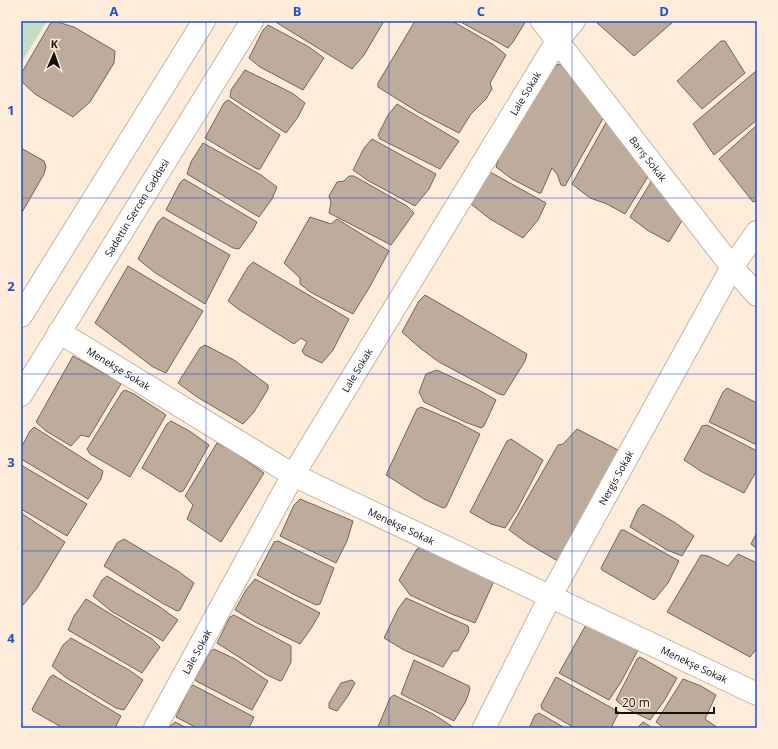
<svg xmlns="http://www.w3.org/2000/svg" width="778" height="749" font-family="'Open Sans',sans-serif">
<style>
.green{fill:#c6daca}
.building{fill:#bdac9b;stroke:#736454}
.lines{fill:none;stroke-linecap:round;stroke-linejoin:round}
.minor-casing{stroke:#c5b4a2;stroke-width:24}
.tertiary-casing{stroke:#c5b4a2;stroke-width:24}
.minor{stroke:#fff;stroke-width:22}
.tertiary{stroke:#fff;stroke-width:22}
.grid{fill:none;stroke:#1d4ed8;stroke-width:1;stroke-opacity:0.55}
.labels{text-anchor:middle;stroke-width:3.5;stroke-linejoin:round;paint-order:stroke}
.street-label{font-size:10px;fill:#16100a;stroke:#fdecd9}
.neatline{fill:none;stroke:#1d4ed8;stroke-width:1.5}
.grid-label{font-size:13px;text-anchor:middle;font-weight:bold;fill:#1d4ed8}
</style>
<rect width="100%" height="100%" fill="#fdecd9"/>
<polygon class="green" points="21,21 47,21 21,63"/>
<g class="building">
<polygon points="54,21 74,27 115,51 114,63 90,102 73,117 35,94 21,81 21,74 50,24"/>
<polygon points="274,21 384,21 364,55 352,69"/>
<polygon points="415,21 452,21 494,45 506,55 490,83 492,89 486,99 471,114 459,133 418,112 378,87 378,83"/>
<polygon points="459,21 526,21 513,42 508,48"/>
<polygon points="595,21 674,21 634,56"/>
<polygon points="268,25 309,47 324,58 303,90 260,67 249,58 263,30"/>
<polygon points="721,41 725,41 745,73 702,109 677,81"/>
<polygon points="560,64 575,72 606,113 565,186 561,185 557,174 552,168 541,193 539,193 512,179 496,167 499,158 499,153 551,67"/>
<polygon points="245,70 292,93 305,103 298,117 286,133 230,97 231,90"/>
<polygon points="756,71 757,120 714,155 693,124"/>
<polygon points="228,100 280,135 260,169 257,169 205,138 224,103"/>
<polygon points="397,104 459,141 440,169 380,139 378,135 388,115"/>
<polygon points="608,119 652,170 625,214 607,204 590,198 572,184"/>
<polygon points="757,125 757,201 753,202 719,159"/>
<polygon points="372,139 436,174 429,189 415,206 367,180 353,170 364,148"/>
<polygon points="203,143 261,175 277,187 272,199 259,217 187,174 191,162"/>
<polygon points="21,148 44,161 46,167 44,174 21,214"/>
<polygon points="490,172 546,203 538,220 523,238 490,219 471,204"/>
<polygon points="655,175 686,214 669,242 647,230 630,217"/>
<polygon points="349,176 354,176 407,206 414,213 391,245 329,213 331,202 329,196 337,182 344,181"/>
<polygon points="184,179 257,222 253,230 239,249 233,248 166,210 180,183"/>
<polygon points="163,217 230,255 205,304 154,272 138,259 158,222"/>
<polygon points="310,217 331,224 337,219 389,251 369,288 353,314 312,293 300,284 300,278 284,263"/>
<polygon points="253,262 349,319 333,350 322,363 305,355 302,351 307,342 301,338 294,344 238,309 228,301 248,267"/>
<polygon points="128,266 203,311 166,373 153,367 95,323"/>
<polygon points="425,295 527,354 525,361 504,395 499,394 439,362 420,348 402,332 419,301"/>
<polygon points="205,345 234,360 268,385 268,389 254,412 243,424 197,397 178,383 200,348"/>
<polygon points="73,356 116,380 121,384 89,437 81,435 71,446 46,431 36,422"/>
<polygon points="437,370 477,389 496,400 484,426 481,428 465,422 424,402 419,392 426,374"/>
<polygon points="727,388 757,403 757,445 709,422 723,392"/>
<polygon points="125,390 134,394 166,415 130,477 90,454 87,449 122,392"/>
<polygon points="421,407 459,423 480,434 446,507 443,508 424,499 386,475 417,409"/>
<polygon points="171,421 191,432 209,445 189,481 183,491 180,492 142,468 167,424"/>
<polygon points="707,425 757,451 757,470 744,493 702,472 684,460 702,426"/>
<polygon points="34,427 103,471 101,479 88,499 21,459 21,448 30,431"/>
<polygon points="577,429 620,451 569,541 558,560 556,560 527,543 509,530 558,445 563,444"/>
<polygon points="511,439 543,460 517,510 505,528 491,524 470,512 507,441"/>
<polygon points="217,443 231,450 264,473 221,542 187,519 193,505 185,496"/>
<polygon points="21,465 87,504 67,536 21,509"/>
<polygon points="300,499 353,521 347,541 336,563 280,536 294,505"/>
<polygon points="643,504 674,522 694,536 682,556 667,550 630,527 638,509"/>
<polygon points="21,513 65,542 37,588 23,605 21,604"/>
<polygon points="621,530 624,530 679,561 668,583 654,600 602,570 601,568"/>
<polygon points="757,532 757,549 751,544"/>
<polygon points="124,539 178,571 194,583 180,610 177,611 162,603 104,566 117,543"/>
<polygon points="278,541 334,568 320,604 316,605 297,596 257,575 274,542"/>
<polygon points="421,547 494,581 475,623 449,613 410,595 399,580 417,549"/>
<polygon points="738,554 757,563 757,648 750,657 667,612 701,555 708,556 728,566"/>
<polygon points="107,576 160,607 178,620 163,641 111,611 93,596 102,580"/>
<polygon points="255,579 320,613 312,627 300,644 255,622 235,610 246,590"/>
<polygon points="406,598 468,626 469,631 458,651 453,651 443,667 404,650 384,638 398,609"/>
<polygon points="86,599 152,639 160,647 142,673 68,630 74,616"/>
<polygon points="234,615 291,646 291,662 282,680 280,681 267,675 217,643 230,617"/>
<polygon points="587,623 638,650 621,682 609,700 559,673"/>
<polygon points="71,638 129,670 143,680 124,710 116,708 65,677 52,666 63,645"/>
<polygon points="214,649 235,659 268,681 252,710 196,681 195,679 210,652"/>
<polygon points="640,657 677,678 664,701 650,720 625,708 616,700 637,659"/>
<polygon points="414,660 469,686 470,689 466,701 454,721 401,694"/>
<polygon points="53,675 121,716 115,728 63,728 33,711 32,709 50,677"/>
<polygon points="556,677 619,712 611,728 575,728 542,709 541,705"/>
<polygon points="683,679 701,686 716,695 705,719 718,728 664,728 656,722"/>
<polygon points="352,680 355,683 348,696 337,711 329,708 329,703 341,683"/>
<polygon points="193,685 254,717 249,728 197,728 176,717 189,689"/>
<polygon points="394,695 433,714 453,727 452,728 378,727 390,698"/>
<polygon points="539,713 565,728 529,728 535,715"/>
<polygon points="175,722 187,728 168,728"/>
<polygon points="643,722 653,728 637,728"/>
</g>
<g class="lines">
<g class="minor-casing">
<g id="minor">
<path id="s1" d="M 59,332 L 293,475 L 757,694"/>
<path id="s2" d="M 155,728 L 293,475 L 557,41 L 574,21"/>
<path id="s3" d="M 484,728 L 550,597 L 732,267 L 757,232"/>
</g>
</g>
<g class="tertiary-casing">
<g id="tertiary">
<path id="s4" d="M 542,21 L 732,267 L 757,295"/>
<polyline points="21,316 204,21"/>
<path id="s5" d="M 21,395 L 252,21"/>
</g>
</g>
<use href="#minor" class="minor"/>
<use href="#tertiary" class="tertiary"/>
</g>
<path class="grid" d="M 206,21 L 206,728M 389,21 L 389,728M 572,21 L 572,728M 21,198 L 757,198M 21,374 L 757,374M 21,551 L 757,551"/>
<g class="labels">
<g class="street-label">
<text dy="4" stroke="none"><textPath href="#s2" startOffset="735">Lale Sokak</textPath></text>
<text dy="4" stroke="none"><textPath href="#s4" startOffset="174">Barış Sokak</textPath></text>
<text dy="4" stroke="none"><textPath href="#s5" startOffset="220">Sadettin Sercen Caddesi</textPath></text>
<text dy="4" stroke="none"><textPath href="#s1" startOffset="70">Menekşe Sokak</textPath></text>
<text dy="4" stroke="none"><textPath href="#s2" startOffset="411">Lale Sokak</textPath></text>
<text dy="4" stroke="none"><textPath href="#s3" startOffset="283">Nergis Sokak</textPath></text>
<text dy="4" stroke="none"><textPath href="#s1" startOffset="394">Menekşe Sokak</textPath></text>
<text dy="4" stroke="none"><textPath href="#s2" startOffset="87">Lale Sokak</textPath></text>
<text dy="4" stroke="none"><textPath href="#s1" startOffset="718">Menekşe Sokak</textPath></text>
</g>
</g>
<rect width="778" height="749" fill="none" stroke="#fdecd9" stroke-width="44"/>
<g transform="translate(54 54) rotate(2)" stroke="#fdecd9" stroke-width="3" paint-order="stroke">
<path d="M0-3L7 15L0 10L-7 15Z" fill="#16100a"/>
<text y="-6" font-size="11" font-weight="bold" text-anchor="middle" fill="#16100a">K</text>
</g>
<path d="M616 707v6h98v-6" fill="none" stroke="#16100a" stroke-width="2"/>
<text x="622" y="707" font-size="12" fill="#16100a" stroke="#fdecd9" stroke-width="3" paint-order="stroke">20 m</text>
<rect x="22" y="22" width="734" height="705" class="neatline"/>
<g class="grid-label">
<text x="114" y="16">A</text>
<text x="297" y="16">B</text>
<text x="481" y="16">C</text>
<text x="664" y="16">D</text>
<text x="11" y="115">1</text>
<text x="11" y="291">2</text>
<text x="11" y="467">3</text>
<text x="11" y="643">4</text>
</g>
</svg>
